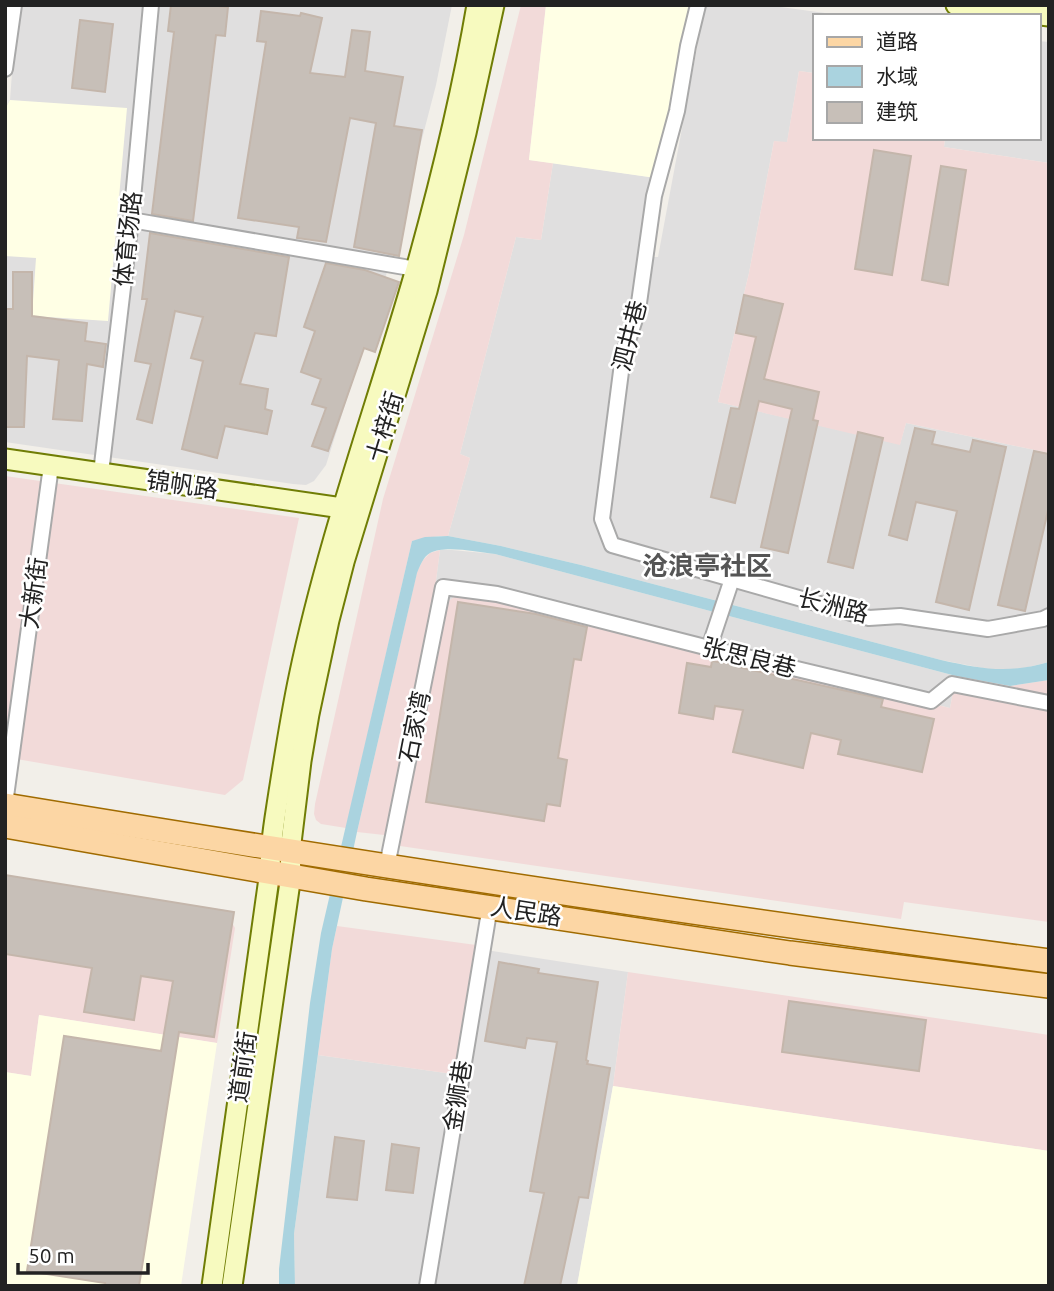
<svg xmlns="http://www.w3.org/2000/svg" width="1054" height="1291" font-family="Ubuntu,'Noto Sans SC',sans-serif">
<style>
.residential{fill:#e0dfdf}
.commercial{fill:#f2dad9}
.education{fill:#ffffe5}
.water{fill:#aad3df}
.building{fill:#c7bfb8;stroke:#c4b6ab;stroke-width:2}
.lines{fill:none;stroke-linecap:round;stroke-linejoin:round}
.street-casing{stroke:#a9a9a9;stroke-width:18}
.secondary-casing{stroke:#707d05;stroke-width:23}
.primary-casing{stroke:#a06b00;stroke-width:26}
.street{stroke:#fff;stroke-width:14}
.secondary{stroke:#f7fabf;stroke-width:19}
.primary{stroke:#fcd6a4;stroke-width:23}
.labels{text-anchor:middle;stroke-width:5;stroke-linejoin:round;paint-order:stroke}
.street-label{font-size:24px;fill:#222;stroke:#fff}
.neighbourhood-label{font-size:26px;font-weight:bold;fill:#555;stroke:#fff}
</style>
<rect width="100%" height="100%" fill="#f2efe9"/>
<g class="residential">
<polygon points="17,5 452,5 436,85 389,266 326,465 314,481 306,485 293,484 5,442 5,109 10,100"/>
<polygon points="705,5 766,5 847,16 814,16 814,73 799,71 787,143 774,141 749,273 718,402 900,444 906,423 1049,453 1049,662 1016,670 993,670 941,660 581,565 501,546 448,536 470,458 460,454 516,237 541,240 553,163 663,179 652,257 658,257"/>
<polygon points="1038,41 1049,42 1049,163 944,147 945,138 1038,138"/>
<polygon points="440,550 452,550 495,554 956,676 950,708 589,621 457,595 450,600 434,595"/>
<polygon points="486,950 628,972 613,1086 577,1286 434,1286"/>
<polygon points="318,1055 460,1075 426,1286 295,1286 294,1234"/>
</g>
<g class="commercial">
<polygon points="521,5 546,5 529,160 553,163 541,240 516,237 460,454 470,458 448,536 439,536 412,541 346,828 321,824 316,820 314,814 315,804 383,499 464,235"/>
<polygon points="799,71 814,73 814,138 945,138 944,147 1049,163 1049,453 906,423 900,445 718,402 749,273 774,141 787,142"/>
<polygon points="5,476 299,518 243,780 225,795 5,757"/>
<polygon points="440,550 434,596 450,600 457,595 470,594 950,708 956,676 1010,686 1049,680 1049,922 904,902 901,919 400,846 402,837 357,832 417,572 423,560 430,553"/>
<polygon points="5,876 225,910 235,928 217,1043 39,1015 31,1076 5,1072"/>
<polygon points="337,926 476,945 460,1075 318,1055 332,949"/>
<polygon points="628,972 1049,1035 1049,1151 613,1086"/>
</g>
<g class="education">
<polygon points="546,5 694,5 663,179 529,160"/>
<polygon points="10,100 127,108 108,321 32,316 36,258 5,256 5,109"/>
<polygon points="39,1015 217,1043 181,1286 5,1286 5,1072 31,1076"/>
<polygon points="613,1086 1049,1151 1049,1286 577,1286"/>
</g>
<path class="water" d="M 448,536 L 501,546 L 581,565 L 941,660 C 982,669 1008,674 1049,662 L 1049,680 L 1010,686 L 956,676 L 495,554 C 478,552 445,545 430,553 C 423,557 420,566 417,573 L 357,832 L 332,949 L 294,1234 L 295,1286 L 279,1286 L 279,1269 L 310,1003 L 321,933 L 412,541 L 425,537 Z"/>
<g class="building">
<polygon points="171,5 208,5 228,7 225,36 216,35 193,221 152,214 174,32 168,31"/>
<polygon points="261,11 300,16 301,13 322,18 310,73 345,77 352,30 370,32 365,71 403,77 394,126 422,130 399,256 354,247 376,123 350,118 326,242 297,238 299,227 238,218 266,42 257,41"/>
<polygon points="80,20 113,24 105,92 72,88"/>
<polygon points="874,150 911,156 892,275 855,269"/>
<polygon points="941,166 966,170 948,285 922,280"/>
<polygon points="150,233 289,257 276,336 255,333 240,384 268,389 265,409 272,411 267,434 225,426 217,458 182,449 203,361 191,358 203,317 175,311 152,423 137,419 151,364 135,361 147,299 142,299"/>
<polygon points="326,263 365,270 399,282 375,352 364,348 328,451 312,446 326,408 312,404 321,379 301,372 315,331 304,327"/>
<polygon points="13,272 32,272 32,316 87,323 85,341 106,344 103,367 87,364 82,421 53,419 59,360 27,356 24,427 5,427 5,309 13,309"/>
<polygon points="744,295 783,304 764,379 819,392 813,420 818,421 788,553 761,547 792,409 759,401 735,503 711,497 731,408 739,409 756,337 736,333"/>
<polygon points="915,428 935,432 932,444 970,452 973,440 1006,447 969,610 936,602 957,511 916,502 907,540 889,535"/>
<polygon points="858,432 883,438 853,568 828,562"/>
<polygon points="1034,451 1049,454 1049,506 1025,611 998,605"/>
<polygon points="458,602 536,614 587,627 581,660 574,659 558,758 567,760 560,806 547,804 544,821 426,802"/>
<polygon points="712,661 739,665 738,667 883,699 881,707 934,719 922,772 838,754 841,740 811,733 803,768 733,752 743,710 715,706 713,719 679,713 687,663 711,667"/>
<polygon points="5,875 234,912 214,1037 179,1032 139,1286 104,1286 105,1283 27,1271 64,1036 161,1051 173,981 141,976 134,1020 84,1012 92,968 5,954"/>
<polygon points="499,962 539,969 538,973 598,982 586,1060 588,1061 587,1064 610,1068 588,1198 579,1197 560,1286 524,1286 544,1193 530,1191 557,1042 527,1038 525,1048 485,1041"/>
<polygon points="789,1001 926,1020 919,1071 782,1052"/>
<polygon points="335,1137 364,1141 357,1200 327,1197"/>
<polygon points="392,1144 419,1148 413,1193 386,1190"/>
</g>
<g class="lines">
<g class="street-casing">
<g id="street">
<polyline points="698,5 688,46 677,111 654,196 638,310 623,356 602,519 612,545 869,618 900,616 988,629 1043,619 1049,616"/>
<polyline points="5,69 14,5"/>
<polyline points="131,220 416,269"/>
<polyline points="101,473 131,220 151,5"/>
<polyline points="709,648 732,579"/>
<polyline points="5,804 51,466"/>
<polyline points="387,866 443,587 497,594 709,648 931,701 952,684 1049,703"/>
<polyline points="427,1286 490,906"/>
</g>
</g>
<g class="secondary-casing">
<g id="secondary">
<polyline points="956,5 1049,16"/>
<polyline points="5,459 342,508 354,511"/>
<path d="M 212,1286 L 270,871 C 270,844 275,819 279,792 C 285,754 291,715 299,677 C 328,538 377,405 416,269 C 440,183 462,93 477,5"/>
<polyline points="232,1286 291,875 290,851 301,761 309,714 329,620 344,562 427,291 466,133 494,5"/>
</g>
</g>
<g class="primary-casing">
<g id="primary">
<path d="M 5,805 C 352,862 700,916 1049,961"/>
<polyline points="5,826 366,889 790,953 1049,986"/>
</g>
</g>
<use href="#street" class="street"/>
<use href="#secondary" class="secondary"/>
<use href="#primary" class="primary"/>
</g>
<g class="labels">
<g class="street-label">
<text transform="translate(128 239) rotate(-84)" y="8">体育场路</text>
<text transform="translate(630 336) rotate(-76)" y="8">泗井巷</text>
<text transform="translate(385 427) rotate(-73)" y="8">十梓街</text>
<text transform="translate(182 485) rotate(8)" y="8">锦帆路</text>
<text transform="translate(34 593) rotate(-82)" y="8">大新街</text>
<text transform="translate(833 606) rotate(14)" y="8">长洲路</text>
<text transform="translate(749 658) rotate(14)" y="8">张思良巷</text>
<text transform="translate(415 727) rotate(-79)" y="8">石家湾</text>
<text transform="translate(526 912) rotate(9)" y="8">人民路</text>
<text transform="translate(243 1067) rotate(-82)" y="8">道前街</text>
<text transform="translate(458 1096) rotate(-81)" y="8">金狮巷</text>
</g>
<g class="neighbourhood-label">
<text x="707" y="575">沧浪亭社区</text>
</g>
</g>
<rect width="1054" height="1291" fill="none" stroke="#222222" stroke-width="14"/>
<rect x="813" y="14" width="228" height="126" fill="#ffffff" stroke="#a7a7a7" stroke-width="2"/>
<rect x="827" y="37" width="35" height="10" fill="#fcd6a4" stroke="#a7a7a7" stroke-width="2"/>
<text x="876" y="49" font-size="21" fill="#222222">道路</text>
<rect x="827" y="66" width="35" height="21" fill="#aad3df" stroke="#a7a7a7" stroke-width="2"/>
<text x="876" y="84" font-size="21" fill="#222222">水域</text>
<rect x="827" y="102" width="35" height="21" fill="#c7bfb8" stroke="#a7a7a7" stroke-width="2"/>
<text x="876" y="119" font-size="21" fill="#222222">建筑</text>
<path d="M18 1263v10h130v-10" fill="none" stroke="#222222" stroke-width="3.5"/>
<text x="28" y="1263" font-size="21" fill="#222222" stroke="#ffffff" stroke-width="5" paint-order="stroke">50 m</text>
</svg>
